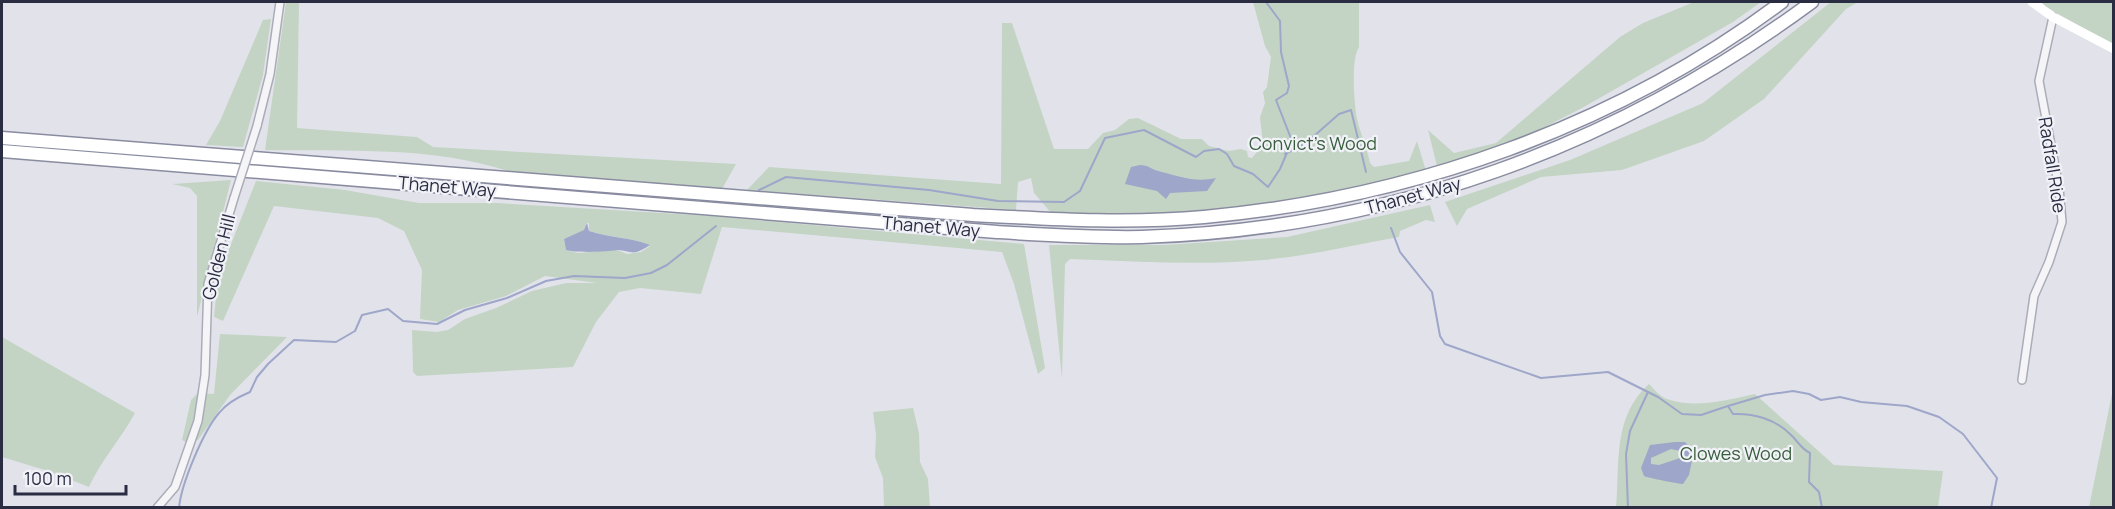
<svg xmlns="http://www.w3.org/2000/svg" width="2115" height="509" font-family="Manrope,sans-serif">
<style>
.green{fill:#c3d4c4;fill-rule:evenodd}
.water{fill:#9ea6c9;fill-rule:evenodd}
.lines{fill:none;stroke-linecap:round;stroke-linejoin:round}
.stream{stroke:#9ea6c9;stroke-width:2}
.street-casing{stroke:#abacb8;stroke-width:10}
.highway-casing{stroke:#898ca0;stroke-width:15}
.street{stroke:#f5f5f8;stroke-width:7}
.secondary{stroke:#fff;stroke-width:9}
.highway{stroke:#fff;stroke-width:12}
.street-bridge-casing{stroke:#abacb8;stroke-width:10;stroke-linecap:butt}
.street-bridge{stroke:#f5f5f8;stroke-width:7}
.labels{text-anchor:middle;stroke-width:4.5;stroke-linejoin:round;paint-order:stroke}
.park-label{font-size:18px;fill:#385d3c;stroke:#f1f2f7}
.street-label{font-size:18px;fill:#2a2c42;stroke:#f1f2f7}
</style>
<rect width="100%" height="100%" fill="#e2e3ea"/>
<g class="green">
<path d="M 286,2 L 299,2 L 297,128 L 417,137 L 433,147 L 736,164 L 722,189 L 516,174 C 437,145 348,152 265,150 Z"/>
<path d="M 1253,2 L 1359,2 L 1359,47 C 1351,59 1354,97 1356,113 C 1358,129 1367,146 1370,163 L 1374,167 L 1409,161 L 1417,141 L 1426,171 C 1304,204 1179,218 1053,215 L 1034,193 L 1031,178 L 1018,182 L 1016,210 L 747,190 L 769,167 L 1001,184 L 1002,23 L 1012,23 L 1054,149 L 1088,149 L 1103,133 L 1115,130 L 1129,119 L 1138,118 L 1181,139 L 1202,139 L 1209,146 L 1229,151 L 1241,149 L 1247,151 L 1248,157 L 1252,158 L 1263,144 L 1260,117 L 1265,103 L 1263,92 L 1267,87 L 1271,57 L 1265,46 Z"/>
<polygon points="1694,2 1761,2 1733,22 1582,108 1506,147 1437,166 1428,130 1454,153 1496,143 1620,37 1643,23"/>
<polygon points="1831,2 1858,2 1846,9 1764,99 1704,141 1622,170 1541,177 1467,209 1457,226 1445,202 1570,160 1703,103"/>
<polygon points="2042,2 2113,2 2113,45 2046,7"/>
<polygon points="271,19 263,75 243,147 206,145 220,121 263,20"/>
<polygon points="231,180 197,317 197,196 190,188 172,184"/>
<path d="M 256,181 L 345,190 L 419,203 L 497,203 L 712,216 L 1024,244 L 1045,368 L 1038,374 L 1014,284 L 1002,252 L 722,227 L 701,294 L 640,288 L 619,292 L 596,322 L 573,367 L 417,376 L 413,372 L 412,330 L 437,332 L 448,330 L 465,319 L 496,308 L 532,291 L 566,283 L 597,283 L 545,276 L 506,296 L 458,310 L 439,322 L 420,319 L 422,270 L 404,231 L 378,218 L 274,206 L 223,321 L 214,317 L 218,277 ZM 587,223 L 589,223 L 589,231 C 610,238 634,237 650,246 L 641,252 L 627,254 L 617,250 L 578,253 L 566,250 L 564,239 L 584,231 Z"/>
<path d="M 1430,205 L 1435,222 L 1426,220 L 1400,231 L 1399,237 C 1354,245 1309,256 1263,260 C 1199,266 1134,261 1070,259 L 1065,264 L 1062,379 L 1049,245 L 1164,245 L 1287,237 Z"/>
<polygon points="220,334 287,337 230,395 198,440 188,443 182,440 191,400 198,393 214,394"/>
<path d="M 2,337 L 135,413 C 121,439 101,460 89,487 L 48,471 L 2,457 Z"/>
<path d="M 1649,384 C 1654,389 1660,397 1667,399 C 1695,409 1727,400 1755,394 L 1834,465 L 1943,471 L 1938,507 L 1616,508 C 1620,464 1612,417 1649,384 Z"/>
<polygon points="2113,389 2113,507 2089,507"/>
<polygon points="913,408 919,433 920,462 928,479 930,507 884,507 883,478 875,457 876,434 873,412"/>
</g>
<g class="water">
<path d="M 1140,165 C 1148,165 1151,169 1158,171 C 1179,176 1195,183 1216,178 L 1207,191 L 1170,193 L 1166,199 L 1157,191 L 1125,184 L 1131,167 Z"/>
<path d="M 587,223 L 589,231 C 610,238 631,237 650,245 C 632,257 634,251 617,250 C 608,252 575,253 566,250 L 564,239 L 584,230 Z"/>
<path d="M 1675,442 L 1685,442 L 1694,451 L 1689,475 L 1683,484 C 1680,484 1648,478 1644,476 L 1641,468 L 1650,445 ZM 1671,449 L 1680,451 L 1680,458 L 1659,465 L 1651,464 L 1651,458 Z"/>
</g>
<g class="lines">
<g class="stream">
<polyline points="1285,154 1306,143 1339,114 1351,110 1366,172"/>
<polyline points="759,190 786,177 929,190 998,201 1064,202 1080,191 1105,138 1144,130 1196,157 1204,151 1219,149 1227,154 1234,166 1253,174 1268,187 1280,169 1292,141 1276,100 1287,93 1289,86 1281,52 1280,21 1266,2"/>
<path d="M 1391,228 L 1400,252 L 1432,292 L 1440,336 L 1445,344 L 1541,378 L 1608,372 L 1658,397 L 1682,414 L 1701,415 L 1728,406 L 1733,414 C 1753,413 1775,419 1790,434 C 1798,441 1801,449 1810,453 L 1809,482 L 1819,492 L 1822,508"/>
<polyline points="1728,406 1765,395 1793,391 1809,394 1821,400 1840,397 1861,402 1907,406 1939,417 1963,434 1997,478 1991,508"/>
<path d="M 179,508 C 181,484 204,430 219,413 C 227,403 238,397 250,392 L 257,377 L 268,364 L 294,340 L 336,342 L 355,331 L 362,315 L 388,309 L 403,321 L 437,324 L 465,310 L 507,298 L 546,281 L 574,276 L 625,278 L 651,273 L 667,265 L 716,226"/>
<polyline points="1628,508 1626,454 1630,431 1648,392"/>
</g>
<g class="street-casing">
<g id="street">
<polyline points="257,126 270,74 280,2"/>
<polyline points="2022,380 2034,296 2049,262 2062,222 2059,188 2039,81 2053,17"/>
<polyline points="157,508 175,487 198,421 205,375 208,284 234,198"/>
</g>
</g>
<g class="highway-casing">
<g id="highway">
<path d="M 2,138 L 973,215 C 1050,219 1127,224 1204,217 C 1412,198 1615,127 1782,2"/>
<path d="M 2,151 L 997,232 C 1046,235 1094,238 1142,237 C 1389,229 1614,148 1812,2"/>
</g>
</g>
<use href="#street" class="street"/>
<polyline class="secondary" points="2032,2 2053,17 2114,49"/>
<use href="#highway" class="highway"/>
<g class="street-bridge-casing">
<polyline id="street-bridge" points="234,198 257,126"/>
</g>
<use href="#street-bridge" class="street-bridge"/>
</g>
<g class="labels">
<g class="park-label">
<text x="1313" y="150">Convict's Wood</text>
<text x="1736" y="460">Clowes Wood</text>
</g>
<g class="street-label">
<text transform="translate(2052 165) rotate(81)" y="6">Radfall Ride</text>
<text transform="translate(447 187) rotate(5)" y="6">Thanet Way</text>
<text transform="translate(1413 196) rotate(-15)" y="6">Thanet Way</text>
<text transform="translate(931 227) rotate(5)" y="6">Thanet Way</text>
<text transform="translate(219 257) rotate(-76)" y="6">Golden Hill</text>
</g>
</g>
<rect width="2115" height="509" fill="none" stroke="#2a2c42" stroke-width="6"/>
<path d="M15 485v9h111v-9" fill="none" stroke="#2a2c42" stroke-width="3"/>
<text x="24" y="485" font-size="18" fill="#2a2c42" stroke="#f1f2f7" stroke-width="4.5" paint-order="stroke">100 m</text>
</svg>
